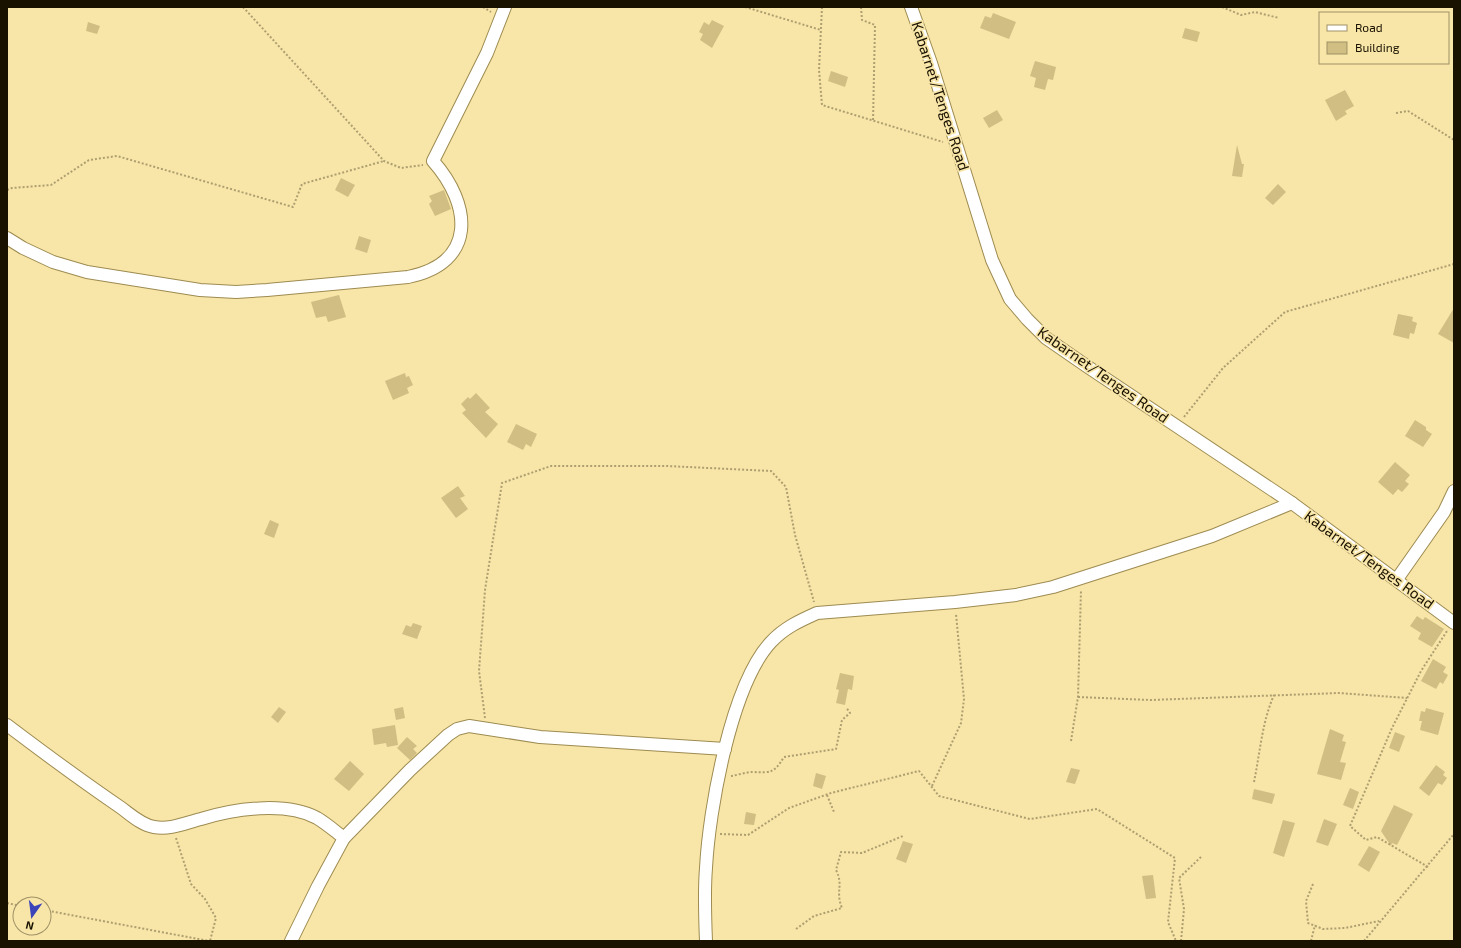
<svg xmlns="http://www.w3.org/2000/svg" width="1461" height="948" font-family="'Exo 2',sans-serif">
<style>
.building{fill:#d0be82}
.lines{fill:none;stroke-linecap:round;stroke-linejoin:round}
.minor-casing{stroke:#9d8b51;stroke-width:14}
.path{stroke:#ae9f70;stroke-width:2;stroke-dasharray:2 2;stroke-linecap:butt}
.minor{stroke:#fff;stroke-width:12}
.labels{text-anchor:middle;stroke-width:3.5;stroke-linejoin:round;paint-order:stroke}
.street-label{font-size:15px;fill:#191200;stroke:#f8e5a8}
</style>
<rect width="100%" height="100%" fill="#f8e5a8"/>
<g class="building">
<polygon points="993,13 1016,22 1009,39 980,28 985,16 991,18"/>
<polygon points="712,20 724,26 712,48 700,40 703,34 699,32 704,22 709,25"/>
<polygon points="88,22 100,26 97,34 86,31"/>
<polygon points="1185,28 1200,32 1197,42 1182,38"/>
<polygon points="1035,61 1056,67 1053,80 1048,79 1045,90 1034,87 1036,78 1030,76"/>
<polygon points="831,71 848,77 845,87 828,81"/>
<polygon points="1345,90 1354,106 1345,111 1347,114 1336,121 1325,100"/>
<polygon points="997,110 1003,120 989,128 983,118"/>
<polygon points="1237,145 1242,164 1244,164 1242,177 1232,176"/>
<polygon points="341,178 355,185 348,197 335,190"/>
<polygon points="1278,184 1286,192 1273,205 1265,198"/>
<polygon points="444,190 451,209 435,216 429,204 432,201 429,196"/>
<polygon points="359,236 371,240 367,253 355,249"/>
<polygon points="339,295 346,317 328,322 326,316 316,318 311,302"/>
<polygon points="1454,308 1454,343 1438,334"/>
<polygon points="1398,314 1413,317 1412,321 1417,323 1414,334 1410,333 1409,339 1393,335"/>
<polygon points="405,373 406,377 409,376 413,385 407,388 409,393 393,400 385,381"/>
<polygon points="476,393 490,408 485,412 498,424 486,438 462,413 466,410 461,404 468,397 470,399"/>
<polygon points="1415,420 1426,427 1426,430 1432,434 1423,447 1405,436"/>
<polygon points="516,424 537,434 531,447 526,444 523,450 507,442"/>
<polygon points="1395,462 1410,475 1405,481 1409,484 1402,492 1398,489 1393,495 1378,482"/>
<polygon points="458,486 465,496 460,498 468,509 456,518 441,498"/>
<polygon points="270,520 279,524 274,538 264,534"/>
<polygon points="1417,616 1423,620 1425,617 1444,629 1432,647 1418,639 1421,633 1410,626"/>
<polygon points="413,623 422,626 417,639 402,634 406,625 411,627"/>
<polygon points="1433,659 1446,667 1443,672 1448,675 1443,684 1440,682 1436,689 1421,681"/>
<polygon points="840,673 854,676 852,690 848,689 845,705 836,703 839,690 836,689"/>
<polygon points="279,707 286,712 278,723 271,717"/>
<polygon points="403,707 405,718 396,720 394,709"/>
<polygon points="1426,708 1444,713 1438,735 1420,730 1422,721 1419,721 1421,711 1425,712"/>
<polygon points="395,725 398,745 387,747 386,743 374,745 372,729"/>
<polygon points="1330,729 1344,735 1342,741 1346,742 1340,762 1346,763 1341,780 1317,774"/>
<polygon points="1395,732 1405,736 1399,752 1389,748"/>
<polygon points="407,737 417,746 413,749 417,753 410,760 397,748"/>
<polygon points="350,761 364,774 349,791 334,779"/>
<polygon points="1436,765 1445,772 1443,775 1447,778 1442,785 1438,783 1429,796 1419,788"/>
<polygon points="1071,768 1080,770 1075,784 1066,782"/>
<polygon points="816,773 826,776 822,789 813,786"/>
<polygon points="1350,788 1359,792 1353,809 1343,805"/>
<polygon points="1254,789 1275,794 1272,804 1252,799"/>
<polygon points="1394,805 1413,814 1397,845 1392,843 1391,846 1381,831"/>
<polygon points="746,812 756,814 754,825 744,824"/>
<polygon points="1324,819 1337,824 1328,846 1316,842"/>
<polygon points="1283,820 1295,823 1284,857 1273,853"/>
<polygon points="903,841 913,844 906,863 896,859"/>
<polygon points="1369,846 1380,852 1369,872 1358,865"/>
<polygon points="1153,875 1156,898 1146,899 1142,876"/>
</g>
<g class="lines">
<g class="minor-casing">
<g id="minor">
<polyline points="911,7 931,63 992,260 1010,299 1027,319 1046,338 1088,367 1292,503 1454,623"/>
<path d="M 7,238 L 23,248 L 53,262 L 87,272 L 200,290 L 236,292 L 267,290 L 408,277 C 477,263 472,205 433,161 L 487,53 L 505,7"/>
<polyline points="1397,579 1444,512 1454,491"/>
<path d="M 7,725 C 44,753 82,781 120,807 C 130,814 141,825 154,827 C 170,830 185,823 201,819 C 234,809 285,801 317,818 C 327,824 336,832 344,838"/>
<polyline points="291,941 318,886 344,838 410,770 448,735 457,729 469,726 540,737 725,749"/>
<path d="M 706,941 C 705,917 704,892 706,868 C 709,810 731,685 771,642 C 784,628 799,621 817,613 L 955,602 L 1016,595 L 1053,587 L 1212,536 L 1292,503"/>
</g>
</g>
<g class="path">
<polyline points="243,7 384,161 401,168 423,165"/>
<polyline points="483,7 491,12"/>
<polyline points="745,7 821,30"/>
<polyline points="822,7 819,70 822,105 943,142"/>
<polyline points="861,7 862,20 875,25 873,122"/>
<polyline points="1222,7 1241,15 1255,12 1279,18"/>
<polyline points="1396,113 1408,111 1454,140"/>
<polyline points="7,190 12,188 51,185 89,160 117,156 293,207 302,184 384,161"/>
<polyline points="1184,417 1223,368 1285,312 1454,264"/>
<polyline points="1078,697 1151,700 1339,693 1407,698"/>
<polyline points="485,718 479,671 485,590 502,483 551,466 667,466 771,471 786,487 795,535 814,602"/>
<polyline points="1071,741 1078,697 1081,590"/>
<path d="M 731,776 C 738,775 746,772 753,772 C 771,773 774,773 784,757 L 836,749 L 842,720 L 850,713 L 846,707"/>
<path d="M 1254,782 C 1260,753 1262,722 1274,695"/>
<polyline points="932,786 961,723 964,699 956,614"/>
<polyline points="827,795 834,812"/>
<polyline points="720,834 748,835 789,808 831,793 919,771 939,796 1030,819 1097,809 1175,858 1168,922 1176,941"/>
<polyline points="176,838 191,884 205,899 216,918 210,941"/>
<polyline points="1428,867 1377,837 1366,840 1350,826 1392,728 1421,671 1447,631"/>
<polyline points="1313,884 1306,901 1308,923 1323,929 1345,928 1379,921"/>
<polyline points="7,903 20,906"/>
<polyline points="44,910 209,941"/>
<path d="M 796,929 L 814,916 L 842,908 C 835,891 844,886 836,870 L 841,852 L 862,853 L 903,836"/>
<polyline points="1181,941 1184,909 1179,878 1202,856"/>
<polyline points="1311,941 1315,925"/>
<polyline points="1364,941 1454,834"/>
</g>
<use href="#minor" class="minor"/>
</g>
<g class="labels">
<g class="street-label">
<text transform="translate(940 96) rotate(72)" y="5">Kabarnet/Tenges Road</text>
<text transform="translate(1103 375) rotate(35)" y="5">Kabarnet/Tenges Road</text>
<text transform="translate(1369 560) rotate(36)" y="5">Kabarnet/Tenges Road</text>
</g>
</g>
<rect width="1461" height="948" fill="none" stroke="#191200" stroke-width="16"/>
<rect x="1319" y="12" width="130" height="52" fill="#f8e5a8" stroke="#9f9165"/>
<rect x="1327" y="25" width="20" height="6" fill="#ffffff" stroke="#9f9165"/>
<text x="1355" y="32" font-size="12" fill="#191200">Road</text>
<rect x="1327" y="42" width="20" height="12" fill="#d0be82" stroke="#9f9165"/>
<text x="1355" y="52" font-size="12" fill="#191200">Building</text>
<g transform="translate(32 916) rotate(194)"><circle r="19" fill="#f8e5a8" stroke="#9f9165"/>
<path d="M0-3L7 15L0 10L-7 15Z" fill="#3b45b9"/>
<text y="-6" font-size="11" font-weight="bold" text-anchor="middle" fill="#191200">N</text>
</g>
</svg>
